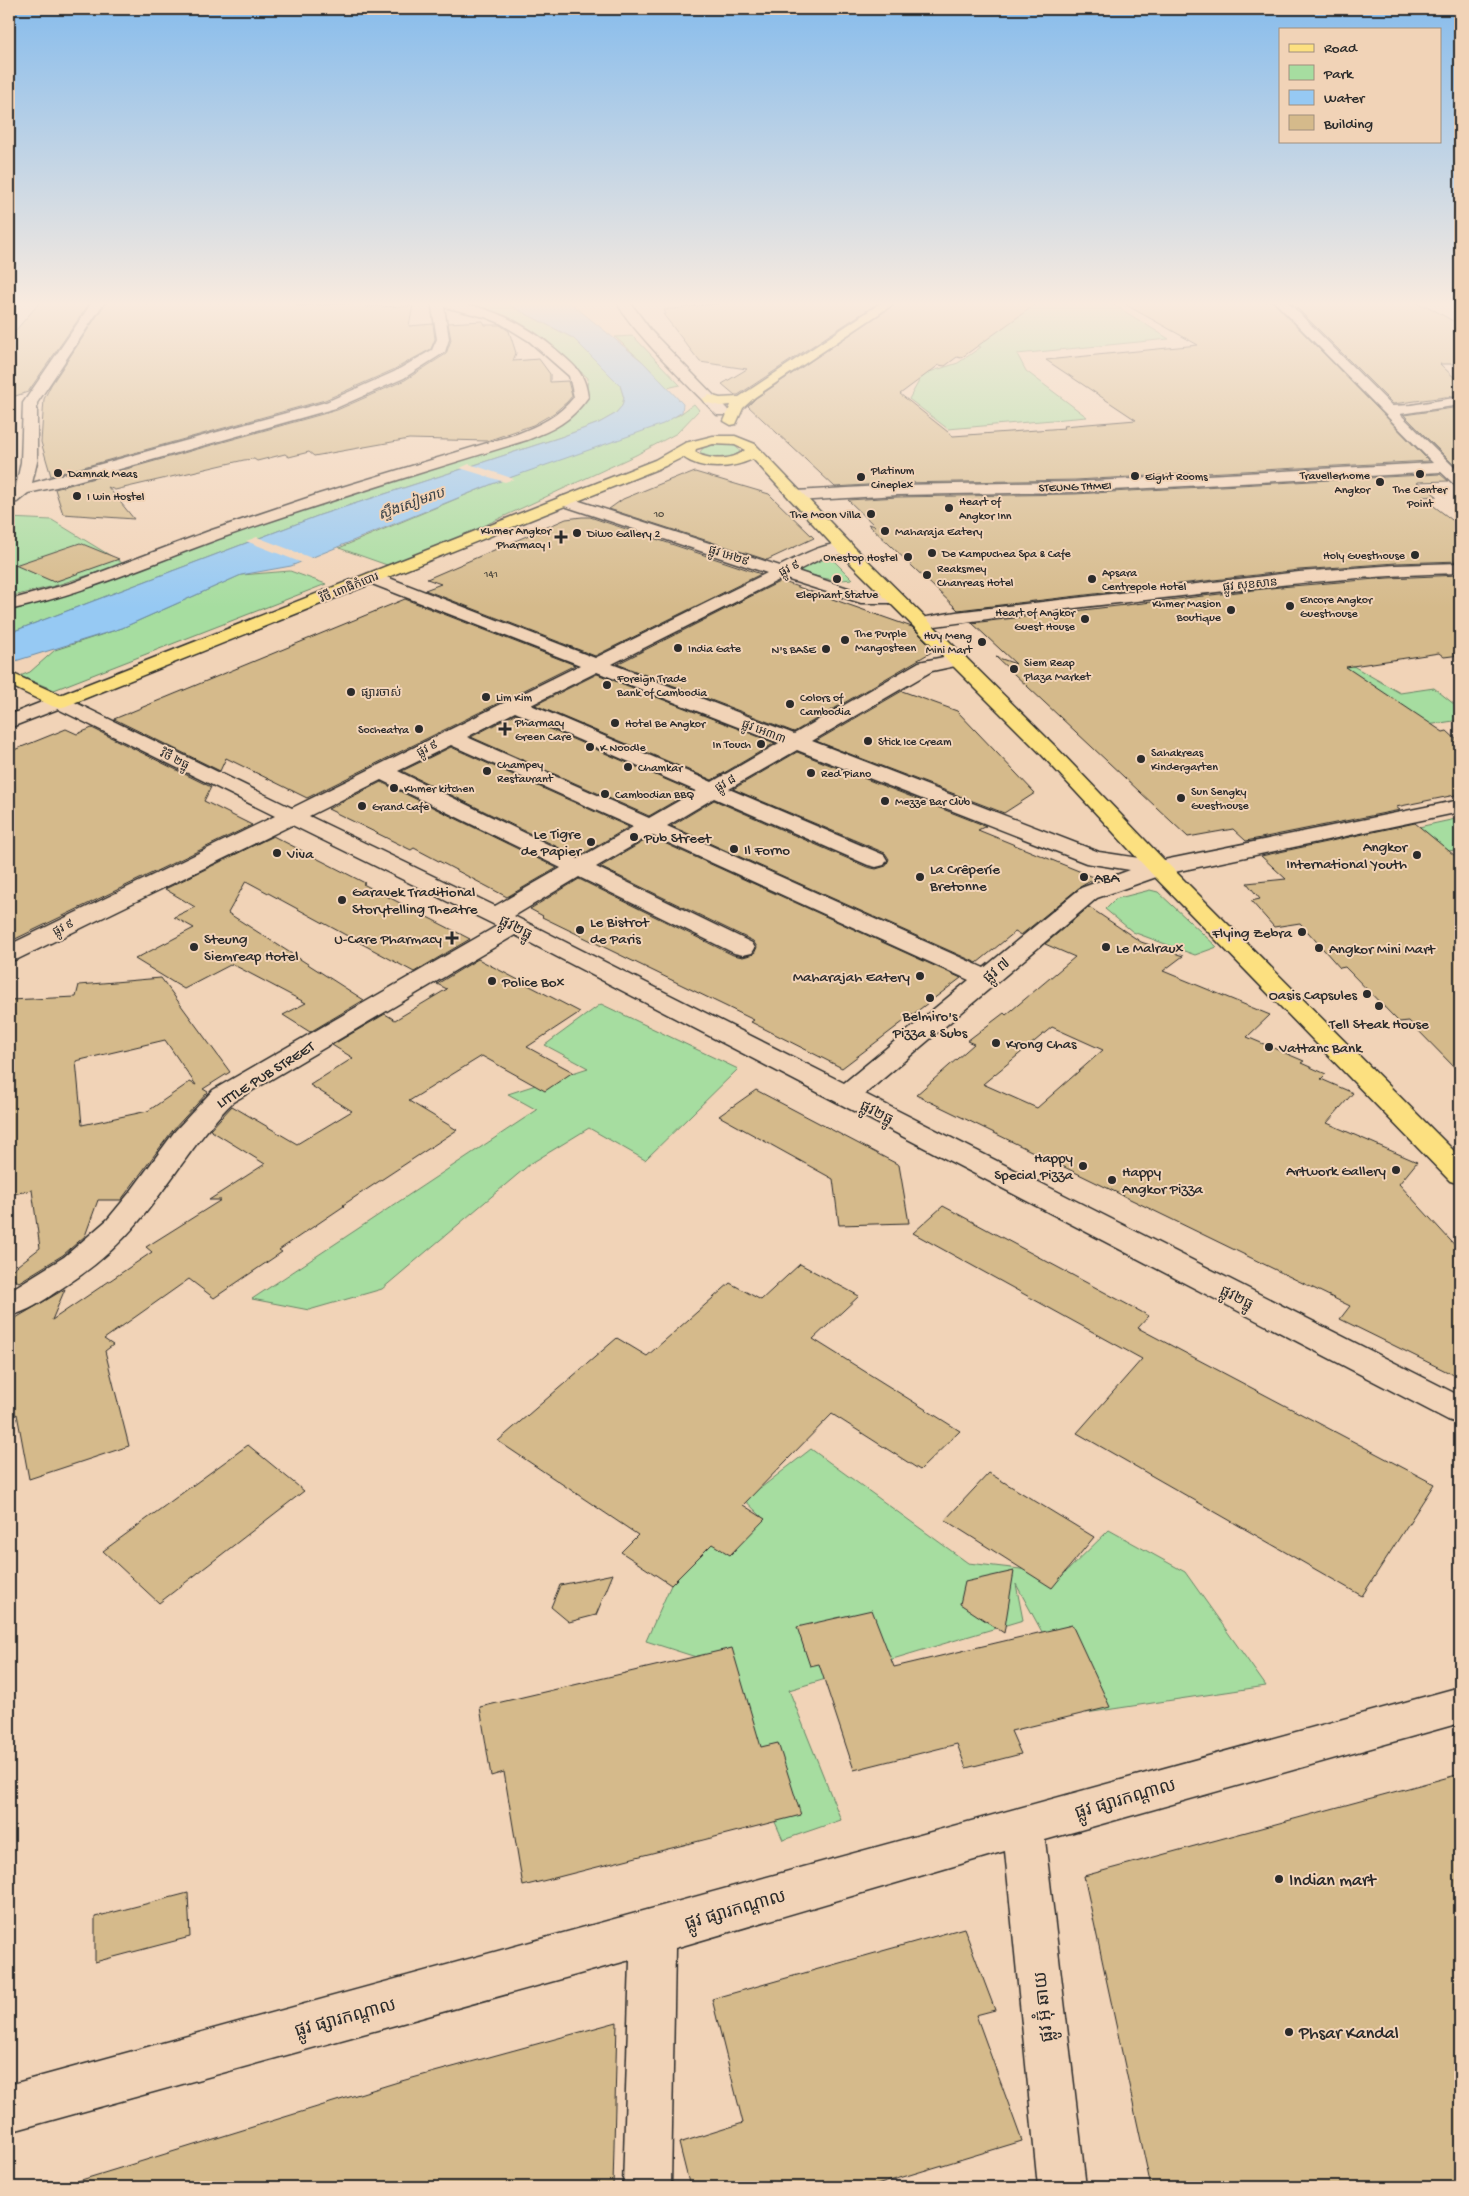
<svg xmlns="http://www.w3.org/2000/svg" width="1469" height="2196" font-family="'Gochi Hand','Noto Sans Khmer',sans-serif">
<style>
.green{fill:#a6dda0;stroke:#688466}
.water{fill:#96c9f3;stroke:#6b8aa3}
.pier{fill:#f1d3b7}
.building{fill:#d5ba8b;stroke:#2b2b2b;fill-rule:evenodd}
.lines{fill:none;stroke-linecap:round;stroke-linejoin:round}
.minor-casing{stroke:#2b2b2b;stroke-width:3}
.major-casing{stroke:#2b2b2b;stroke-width:3}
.minor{fill:#f1d3b7;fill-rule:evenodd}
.major{fill:#fce080;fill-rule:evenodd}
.poi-dot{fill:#2b2b2b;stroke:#f1d3b7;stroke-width:2}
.labels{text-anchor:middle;stroke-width:4;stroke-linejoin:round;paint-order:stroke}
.far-number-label{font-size:11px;fill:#564f43}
.far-poi-label{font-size:12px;fill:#2b2b2b;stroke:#f1d3b7;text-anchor:start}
.far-street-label{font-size:12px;fill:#2b2b2b;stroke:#f1d3b7}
.far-water-label{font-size:14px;font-style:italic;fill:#3b4349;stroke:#f1d3b7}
.poi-label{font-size:15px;fill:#2b2b2b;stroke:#f1d3b7;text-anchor:start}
.street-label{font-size:15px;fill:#2b2b2b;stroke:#f1d3b7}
.near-street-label{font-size:18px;fill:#2b2b2b;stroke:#f1d3b7}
.near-poi-label{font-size:18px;fill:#2b2b2b;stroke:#f1d3b7;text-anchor:start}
</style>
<rect width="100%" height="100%" fill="#f1d3b7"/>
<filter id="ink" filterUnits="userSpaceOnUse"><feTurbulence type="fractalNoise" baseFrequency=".02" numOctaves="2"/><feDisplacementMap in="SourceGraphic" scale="10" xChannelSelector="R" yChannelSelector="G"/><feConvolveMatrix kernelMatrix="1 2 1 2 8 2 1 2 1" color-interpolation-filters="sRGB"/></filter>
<g filter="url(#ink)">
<g class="green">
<path d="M 462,301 L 501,301 L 573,338 L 620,385 L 624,398 L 622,406 L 615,414 L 599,423 L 561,437 L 320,515 L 9,633 L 9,606 L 122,574 L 214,537 L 543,432 C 570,417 586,412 588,378 C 563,357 537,330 506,317 C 491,311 476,309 462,301 Z"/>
<polygon points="1039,301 1108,301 1169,339 1017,354 1026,371 1087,417 948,429 909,399 923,374 958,363 981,347 933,338 1035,305"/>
<polygon points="633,336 680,385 667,388 643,362 615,337"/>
<polygon points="694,404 699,410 677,433 636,455 453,540 387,565 339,548 492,484 679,415"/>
<path d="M 720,444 C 727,444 737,444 740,452 C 729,460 710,460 700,452 L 704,447 Z"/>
<polygon points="9,518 52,520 124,564 54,586 9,597"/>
<path d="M 830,557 L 852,579 C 831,582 816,577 797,570 Z"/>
<polygon points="290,571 326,584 54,690 20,676 30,672 55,650 122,628 241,575"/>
<polygon points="1348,663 1400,693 1434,688 1460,709 1460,720 1375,733 1305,667"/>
<polygon points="1460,818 1460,849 1449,851 1414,828"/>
<polygon points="1150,890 1158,892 1217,947 1195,955 1133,932 1105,909 1115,899"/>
<polygon points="601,1004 738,1069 645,1160 589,1128 530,1164 382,1289 309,1310 252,1299 537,1110 508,1094 588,1068 545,1045"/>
<polygon points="811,1449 968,1563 1064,1574 1109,1530 1185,1572 1266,1686 1086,1713 1016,1584 1023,1620 789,1690 841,1820 783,1840 729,1719 696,1657 646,1641 671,1585 712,1544 764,1519 723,1479 762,1487"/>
</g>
<polygon class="water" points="501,301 568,301 643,362 683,404 682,412 663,424 492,484 291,566 241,575 122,628 9,663 9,633 320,515 561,437 599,423 615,414 622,406 624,398 620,385 573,338"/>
<g class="pier">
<polygon points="469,464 482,468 514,479 505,482 460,468"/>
<polygon points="257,537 304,555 316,560 305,564 246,541"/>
</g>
<g class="building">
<polygon points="41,301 91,301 28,392 9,398 9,338"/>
<polygon points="107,301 148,301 146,303 299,301 296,306 366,303 366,307 413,306 409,326 433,324 435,339 431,349 393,370 325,400 51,476 41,442 44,399 51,385"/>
<polygon points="723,301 881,301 738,395 735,395 722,384 747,369 700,362 663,314 666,314 664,310 723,303"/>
<polygon points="900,301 1040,301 961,358 957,357 945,366 939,365 900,394 953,436 1065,428 1063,426 1136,420 1046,360 1198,345 1119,301 1272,301 1429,461 1075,480 898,483 835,487 748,406 756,398"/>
<polygon points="1290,301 1414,301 1422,306 1427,306 1460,325 1460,364 1440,364 1460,383 1460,395 1393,404"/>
<polygon points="483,321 485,325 500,325 509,331 516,353 513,361 539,359 550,374 550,382 568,381 572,396 567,402 554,413 533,425 487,441 409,439 314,456 309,452 289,457 285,454 257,461 254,459 244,460 115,490 108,487 134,519 63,514 55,489 337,410 405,380 446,354 451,340 448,323"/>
<polygon points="1460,407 1460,471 1404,415"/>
<polygon points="695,472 769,494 814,538 767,560 609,509 623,499 682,475 685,476"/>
<polygon points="1440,474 1448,481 1417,482 1437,496 1422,497 1460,526 1460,561 1396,563 1299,570 958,610 868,524 875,526 848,500 898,497 1075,494"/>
<polygon points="582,517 590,517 761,574 595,656 425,590 441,584 427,579 566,519"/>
<polygon points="80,543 119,559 54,582 15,565"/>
<polygon points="1460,575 1460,655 1444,657 1439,653 1346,667 1443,732 1447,731 1460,743 1460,794 1396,807 1400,810 1246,841 1233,829 1188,837 996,657 1016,664 972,623 1280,587 1388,578"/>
<polygon points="781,581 912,627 935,650 794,732 617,664"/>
<polygon points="405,599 575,665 307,798 226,758 220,771 114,719"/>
<polygon points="597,674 775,743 712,780 535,705"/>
<polygon points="902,691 957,711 1035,793 1004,813 816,741"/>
<polygon points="515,714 692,791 649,816 471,737"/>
<polygon points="92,728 211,787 204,801 252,825 9,942 9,752 66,729 77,734"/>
<polygon points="451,747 629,827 578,857 402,771"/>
<polygon points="797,752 986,826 978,830 1096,878 1080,887 1021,935 1015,932 977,963 671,826 714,800 867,867 876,869 886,866 889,859 885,853 733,789"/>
<polygon points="381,782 557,868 507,897 414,848 411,850 328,809"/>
<polygon points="1415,823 1460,860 1460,1073 1409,1021 1399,1022 1345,967 1340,968 1300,923 1274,927 1251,901 1260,899 1247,883 1286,879 1261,856"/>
<polygon points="273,836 365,883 363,884 470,939 414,972 246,881 228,913 364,1000 310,1032 283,1015 306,1003 232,964 184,989 135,959 194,928 174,917 195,907 165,889"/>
<polygon points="651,837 961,978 842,1068 751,1022 754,1020 542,917 543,916 530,909 579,879 733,955 743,957 754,954 757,947 753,941 600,867"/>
<path d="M 1089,907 L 1141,942 L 1183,956 L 1163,971 L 1270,1015 L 1247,1037 L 1304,1061 L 1301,1063 L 1326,1074 L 1321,1079 L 1353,1093 L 1327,1123 L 1417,1162 L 1399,1184 L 1460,1251 L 1460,1378 L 1340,1319 L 1350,1306 L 916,1095 L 974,1044 L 967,1041 L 1004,1013 L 1006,1015 L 1075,957 L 1045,944 ZM 1052,1027 L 1103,1050 L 1037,1108 L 983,1084 Z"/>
<polygon points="478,959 580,1012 527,1047 573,1072 545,1091 482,1056 409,1101 457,1130 343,1205 344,1206 279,1250 282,1252 214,1298 189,1279 104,1339 113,1345 105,1351 129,1446 29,1479 17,1414 9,1420 9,1322 65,1289 52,1320 152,1252 146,1247 221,1200 209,1200 265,1164 210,1130 232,1106 297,1144 352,1111 310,1085 353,1058 332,1045 385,1014 395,1020 447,989 437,984"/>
<path d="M 161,978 L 230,1072 L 203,1089 L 208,1092 L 173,1130 L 121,1200 L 98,1200 L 85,1236 L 63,1255 L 19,1282 L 9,1277 L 9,1272 L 40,1248 L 32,1190 L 9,1195 L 9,1000 L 76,997 L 79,985 ZM 165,1040 L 196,1085 L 190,1082 L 148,1111 L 82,1125 L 76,1061 Z"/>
<polygon points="756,1090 899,1165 909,1223 839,1225 833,1179 719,1116"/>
<polygon points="943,1206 1149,1316 1138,1328 1434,1484 1362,1596 1077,1433 1142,1359 913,1233"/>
<polygon points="800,1264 859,1296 813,1339 960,1431 920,1470 832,1414 743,1505 765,1519 730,1555 712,1544 671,1585 621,1552 638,1535 498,1441 617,1338 647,1356 730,1283 761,1300"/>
<polygon points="248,1445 304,1491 159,1603 103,1551"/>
<polygon points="989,1473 1094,1537 1052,1588 945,1520"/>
<polygon points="1014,1571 1004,1633 960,1604 965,1582"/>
<polygon points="613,1574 596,1615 569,1622 551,1607 560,1585"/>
<polygon points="872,1610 894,1667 1072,1625 1110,1707 1011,1731 1021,1754 966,1768 957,1744 854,1770 819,1664 810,1666 797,1627"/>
<polygon points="732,1648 761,1747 778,1743 801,1815 523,1886 504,1772 491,1776 480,1707"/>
<polygon points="1460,1774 1460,2187 1151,2187 1084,1876"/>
<polygon points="188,1893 190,1937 95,1962 95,1917"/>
<polygon points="964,1928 995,2010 976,2015 1022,2141 870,2187 690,2187 679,2143 743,2123 712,1999"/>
<polygon points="617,2022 613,2187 79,2187 78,2181 398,2082"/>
</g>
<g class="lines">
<g class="minor-casing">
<g id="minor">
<path d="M 93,301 L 105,301 L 37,403 L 37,462 L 32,483 L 326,402 L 394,372 L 432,350 L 437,339 L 431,301 C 480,301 524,321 560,353 C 577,368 585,374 588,397 C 570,422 555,429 527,440 C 426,471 324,502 224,537 C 152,563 84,594 9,610 L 9,600 L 72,583 L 209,531 L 319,494 L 517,434 C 540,425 559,416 574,397 L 569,376 L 529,341 L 500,323 L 485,317 L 444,307 L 449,339 L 445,352 L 404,378 L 336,408 L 56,487 L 28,493 L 17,502 L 9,503 L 9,493 L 16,487 L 21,462 L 23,403 Z"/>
<path d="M 617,301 L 629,301 L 652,332 L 727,409 L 729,412 L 727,415 L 717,415 C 698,395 622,322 617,301 Z"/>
<polygon points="1274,301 1287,301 1392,406 1411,405 1460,397 1460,405 1400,414 1460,473 1460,487 1455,485 1441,472 1075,492 898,495 796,501 790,499 788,496 790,493 796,491 898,485 1075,482 1433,463"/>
<path d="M 564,496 L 780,566 C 801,556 828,539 852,545 L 854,549 L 852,553 L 824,557 L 797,571 L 863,593 L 901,595 L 904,599 L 901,603 L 861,603 L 783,578 L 612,664 L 794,734 L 919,662 L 958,654 L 965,656 L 967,660 L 965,664 L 932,671 L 812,741 L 1099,852 L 1159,861 L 1460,800 L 1460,812 L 1165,874 L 1097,898 L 865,1094 L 1460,1396 L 1460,1424 L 1448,1420 L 515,935 L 233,1102 C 196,1138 172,1182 139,1221 C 116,1249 89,1271 59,1290 C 43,1301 27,1312 9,1316 L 9,1291 L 64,1257 L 107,1220 L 131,1191 L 175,1131 L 213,1090 L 497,926 L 292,825 L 18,959 L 9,961 L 9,945 L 275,816 L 58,709 L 9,728 L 9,715 L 52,698 L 59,696 L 66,698 L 292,808 L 580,665 L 367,582 L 364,578 L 367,574 L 379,574 L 595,658 L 767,573 L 558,504 L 556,501 L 558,498 ZM 597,672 L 779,743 L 712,782 L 531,705 ZM 515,712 L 696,791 L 649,818 L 467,737 ZM 451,745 L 633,827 L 578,859 L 398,771 ZM 797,750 L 1086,863 L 1130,870 L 1081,888 L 984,968 L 667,826 L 714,798 L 868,865 L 876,867 L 884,865 L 887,860 L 884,855 L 729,789 ZM 381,780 L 561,868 L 495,906 L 309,816 ZM 651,835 L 969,980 L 844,1083 L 514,916 L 579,877 L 734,953 L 743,955 L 752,953 L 755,948 L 752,943 L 596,867 Z"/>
<path d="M 1460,563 L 1460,573 C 1364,575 1268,586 1173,597 C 1089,606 1005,616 921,628 L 915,627 L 912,623 L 915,619 L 956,612 L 1299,572 L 1396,565 Z"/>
<polygon points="1460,1687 1460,1723 1045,1840 1086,2187 1038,2187 1005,1851 675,1948 671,2187 623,2187 630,1960 9,2132 9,2085"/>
</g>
</g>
<g class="major-casing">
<g id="major">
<polygon points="884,301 898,301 755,397 743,408 736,424 731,425 724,421 731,405 720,406 704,402 702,399 709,395 720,398 739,397"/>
<path d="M 713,436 L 735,436 L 755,444 L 852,545 L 1054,745 L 1167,863 L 1460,1157 L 1460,1184 L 1450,1181 L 1151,873 L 1040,753 L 840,553 L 753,459 C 732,469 702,471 683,457 L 665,466 L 66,706 L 59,708 L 52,706 L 9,685 L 9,672 L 60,695 L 655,460 L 685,443 ZM 713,444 L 735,445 L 745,450 C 733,461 708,461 695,452 L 696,449 Z"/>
</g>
</g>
<use href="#minor" class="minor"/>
<use href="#major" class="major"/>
</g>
</g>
<linearGradient id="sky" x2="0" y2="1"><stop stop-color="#87bcec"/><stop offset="0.5" stop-color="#f9ebdf"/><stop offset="1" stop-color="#f9ebdf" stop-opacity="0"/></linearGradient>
<rect width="1469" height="608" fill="url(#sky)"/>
<g class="poi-dot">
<circle cx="58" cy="473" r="5"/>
<circle cx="1420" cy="474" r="5"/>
<circle cx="1135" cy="476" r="5"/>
<circle cx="861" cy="477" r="5"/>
<circle cx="1380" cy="482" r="5"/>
<circle cx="77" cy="496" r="5"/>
<circle cx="949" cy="508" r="5"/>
<circle cx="871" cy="514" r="5"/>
<circle cx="885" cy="531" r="5"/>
<circle cx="577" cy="533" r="5"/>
<path d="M558.5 529.5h5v5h5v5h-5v5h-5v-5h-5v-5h5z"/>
<circle cx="932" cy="553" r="5"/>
<circle cx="1415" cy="555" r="5"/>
<circle cx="908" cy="557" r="5"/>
<circle cx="927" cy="575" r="5"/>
<circle cx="837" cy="579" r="5"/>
<circle cx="1092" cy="579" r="5"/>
<circle cx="1290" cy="606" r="5"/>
<circle cx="1231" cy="610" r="5"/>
<circle cx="1085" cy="619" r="5"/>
<circle cx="845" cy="640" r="5"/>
<circle cx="982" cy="642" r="5"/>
<circle cx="678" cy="648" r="5"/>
<circle cx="826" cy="649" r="5"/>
<circle cx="1014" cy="669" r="5"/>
<circle cx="607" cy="685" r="5"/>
<circle cx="351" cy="692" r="5"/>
<circle cx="486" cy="697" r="5"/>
<circle cx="790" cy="704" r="5"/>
<circle cx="615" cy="723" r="5"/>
<circle cx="419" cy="729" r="5"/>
<path d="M502.5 721.5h5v5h5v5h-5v5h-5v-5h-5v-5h5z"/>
<circle cx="868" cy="741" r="5"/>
<circle cx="761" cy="744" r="5"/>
<circle cx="590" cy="747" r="5"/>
<circle cx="1141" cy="759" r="5"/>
<circle cx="628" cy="767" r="5"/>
<circle cx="487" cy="771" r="5"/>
<circle cx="811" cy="773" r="5"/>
<circle cx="394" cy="788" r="5"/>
<circle cx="605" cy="794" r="5"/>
<circle cx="1181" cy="798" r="5"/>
<circle cx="885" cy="801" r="5"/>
<circle cx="362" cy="806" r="5"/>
<circle cx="634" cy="837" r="5"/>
<circle cx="591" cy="842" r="5"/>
<circle cx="734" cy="849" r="5"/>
<circle cx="277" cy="853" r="5"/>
<circle cx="1417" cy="855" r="5"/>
<circle cx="920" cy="877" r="5"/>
<circle cx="1084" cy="877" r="5"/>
<circle cx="342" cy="900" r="5"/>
<circle cx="580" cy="930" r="5"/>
<circle cx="1302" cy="932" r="5"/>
<path d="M449.5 930.5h5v5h5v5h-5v5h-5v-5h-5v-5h5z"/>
<circle cx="194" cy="947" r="5"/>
<circle cx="1106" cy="947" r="5"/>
<circle cx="1319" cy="948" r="5"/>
<circle cx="920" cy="976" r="5"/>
<circle cx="492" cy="981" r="5"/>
<circle cx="1367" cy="994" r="5"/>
<circle cx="930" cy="998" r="5"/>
<circle cx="1379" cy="1006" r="5"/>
<circle cx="996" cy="1043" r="5"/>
<circle cx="1269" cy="1047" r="5"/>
<circle cx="1083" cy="1166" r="5"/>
<circle cx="1396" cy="1170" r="5"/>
<circle cx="1112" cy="1180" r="5"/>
<circle cx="1279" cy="1879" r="5"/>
<circle cx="1289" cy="2032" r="5"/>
</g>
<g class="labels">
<g class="far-number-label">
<text x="659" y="517">10</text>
<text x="491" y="577">141</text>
</g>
<g class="far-poi-label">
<text x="871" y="474">Platinum<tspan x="871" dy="14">Cineplex</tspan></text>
<text x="68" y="477">Damnak Meas</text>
<text x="1370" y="479" text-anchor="end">Travellerhome<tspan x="1370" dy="14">Angkor</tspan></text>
<text x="1145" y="480">Eight Rooms</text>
<text x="1420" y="493" text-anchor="middle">The Center<tspan x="1420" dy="14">Point</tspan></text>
<text x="87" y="500">I win Hostel</text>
<text x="959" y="505">Heart of<tspan x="959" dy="14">Angkor Inn</tspan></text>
<text x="861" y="518" text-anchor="end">The Moon Villa</text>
<text x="551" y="534" text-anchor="end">Khmer Angkor<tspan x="551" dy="14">Pharmacy I</tspan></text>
<text x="895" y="535">Maharaja Eatery</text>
<text x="587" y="537">Diwo Gallery 2</text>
<text x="942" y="557">De Kampuchea Spa &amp; Cafe</text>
<text x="1405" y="559" text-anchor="end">Holy Guesthouse</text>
<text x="898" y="561" text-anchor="end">Onestop Hostel</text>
<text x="937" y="572">Reaksmey<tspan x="937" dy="14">Chanreas Hotel</tspan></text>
<text x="1102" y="576">Apsara<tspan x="1102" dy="14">Centrepole Hotel</tspan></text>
<text x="837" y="598" text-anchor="middle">Elephant Statue</text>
<text x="1300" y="603">Encore Angkor<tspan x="1300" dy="14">Guesthouse</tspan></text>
<text x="1221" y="607" text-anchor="end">Khmer Masion<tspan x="1221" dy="14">Boutique</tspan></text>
<text x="1075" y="616" text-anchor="end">Heart of Angkor<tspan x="1075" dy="14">Guest House</tspan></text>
<text x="855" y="637">The Purple<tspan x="855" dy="14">Mangosteen</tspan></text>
<text x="972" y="639" text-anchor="end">Huy Meng<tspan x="972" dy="14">Mini Mart</tspan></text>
<text x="688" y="652">India Gate</text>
<text x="816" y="653" text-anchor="end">N's BASE</text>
<text x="1024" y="666">Siem Reap<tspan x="1024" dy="14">Plaza Market</tspan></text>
<text x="617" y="682">Foreign Trade<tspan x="617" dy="14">Bank of Cambodia</tspan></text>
<text x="361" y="696">ផ្សារចាស់</text>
<text x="496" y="701">Lim Kim</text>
<text x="800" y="701">Colors of<tspan x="800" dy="14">Cambodia</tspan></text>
<text x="515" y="726">Pharmacy<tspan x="515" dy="14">Green Care</tspan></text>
<text x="625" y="727">Hotel Be Angkor</text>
<text x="409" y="733" text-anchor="end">Socheatra</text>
<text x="878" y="745">Stick Ice Cream</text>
<text x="751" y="748" text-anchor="end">In Touch</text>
<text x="600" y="751">K Noodle</text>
<text x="1151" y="756">Sahakreas<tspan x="1151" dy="14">Kindergarten</tspan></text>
<text x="497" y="768">Champey<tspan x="497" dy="14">Restaurant</tspan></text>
<text x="638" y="771">Chamkar</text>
<text x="821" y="777">Red Piano</text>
<text x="404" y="792">Khmer kitchen</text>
<text x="1191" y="795">Sun Sengky<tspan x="1191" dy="14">Guesthouse</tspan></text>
<text x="615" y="798">Cambodian BBQ</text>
<text x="895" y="805">Mezze Bar Club</text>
<text x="372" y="810">Grand Cafe</text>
</g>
<g class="far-street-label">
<text transform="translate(1075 486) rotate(-2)" y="4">STEUNG THMEI</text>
<text transform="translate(729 555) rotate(18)" y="4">ផ្លូវ អេ២៩</text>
<text transform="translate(789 568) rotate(-27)" y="4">ផ្លូវ ៩</text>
<text transform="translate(1250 584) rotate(-6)" y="4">ផ្លូវ សុខសាន</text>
<text transform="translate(349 587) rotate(-22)" y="4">វិថី ពោធិកំបោរ</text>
<text transform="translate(764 731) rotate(21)" y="4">ផ្លូវ អេ៣៣</text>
<text transform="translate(427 748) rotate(-26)" y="4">ផ្លូវ ៩</text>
<text transform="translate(175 759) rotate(26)" y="4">វិថី ២ធ្នូ</text>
<text transform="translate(725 783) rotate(-30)" y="4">ផ្លូវ ៨</text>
<text transform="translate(63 927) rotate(-26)" y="4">ផ្លូវ ៩</text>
</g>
<g class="far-water-label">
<text transform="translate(411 503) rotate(-20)" y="5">ស្ទឹងសៀមរាប</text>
</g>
<g class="poi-label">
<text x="581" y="838" text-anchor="end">Le Tigre<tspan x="581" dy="17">de Papier</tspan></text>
<text x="644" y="842">Pub Street</text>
<text x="1407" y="851" text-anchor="end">Angkor<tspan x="1407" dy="17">International Youth</tspan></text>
<text x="744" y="854">Il Forno</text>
<text x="287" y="858">Viva</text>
<text x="930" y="873">La Crêperíe<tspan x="930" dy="17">Bretonne</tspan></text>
<text x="1094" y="882">ABA</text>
<text x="352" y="896">Garavek Traditional<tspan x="352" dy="17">Storytelling Theatre</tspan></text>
<text x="590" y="926">Le Bistrot<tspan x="590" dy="17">de Paris</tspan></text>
<text x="1292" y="937" text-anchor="end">Flying Zebra</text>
<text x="204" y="943">Steung<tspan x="204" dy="17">Siemreap Hotel</tspan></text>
<text x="442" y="943" text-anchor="end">U-Care Pharmacy</text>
<text x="1116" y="952">Le Malraux</text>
<text x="1329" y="953">Angkor Mini Mart</text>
<text x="910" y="981" text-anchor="end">Maharajah Eatery</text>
<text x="502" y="986">Police Box</text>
<text x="1357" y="999" text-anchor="end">Oasis Capsules</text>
<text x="930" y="1020" text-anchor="middle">Belmiro's<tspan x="930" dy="17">Pizza &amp; Subs</tspan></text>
<text x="1379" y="1028" text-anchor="middle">Tell Steak House</text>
<text x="1006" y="1048">Krong Chas</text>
<text x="1279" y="1052">Vattanc Bank</text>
<text x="1073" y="1162" text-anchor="end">Happy<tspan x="1073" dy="17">Special Pizza</tspan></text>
<text x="1386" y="1175" text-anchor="end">Artwork Gallery</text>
<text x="1122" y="1176">Happy<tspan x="1122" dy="17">Angkor Pizza</tspan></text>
</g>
<g class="street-label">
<text transform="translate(516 927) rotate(27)" y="5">ផ្លូវ២ធ្នូ</text>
<text transform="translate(996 970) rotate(-40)" y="5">ផ្លូវ ៧</text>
<text transform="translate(265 1074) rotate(-32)" y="5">LITTLE PUB STREET</text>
<text transform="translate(877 1112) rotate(27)" y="5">ផ្លូវ២ធ្នូ</text>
<text transform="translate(1237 1297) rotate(27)" y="5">ផ្លូវ២ធ្នូ</text>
</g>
<g class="near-street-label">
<text transform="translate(1125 1798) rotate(-16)" y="6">ផ្លូវ ផ្សារកណ្តាល</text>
<text transform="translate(735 1909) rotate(-16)" y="6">ផ្លូវ ផ្សារកណ្តាល</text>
<text transform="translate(1043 2007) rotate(-96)" y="6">ផ្លូវ អ៊ុំ ឆាយ</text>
<text transform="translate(345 2017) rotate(-15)" y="6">ផ្លូវ ផ្សារកណ្តាល</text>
</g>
<g class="near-poi-label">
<text x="1289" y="1885">Indian mart</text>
<text x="1299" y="2038">Phsar Kandal</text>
</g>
</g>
<rect width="1469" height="2196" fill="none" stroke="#f1d3b7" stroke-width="30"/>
<rect x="15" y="15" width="1439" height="2166" fill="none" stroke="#2b2b2b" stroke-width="2" filter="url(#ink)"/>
<rect x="1279" y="28" width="162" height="115" fill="#f1d3b7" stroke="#a2907f"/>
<rect x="1289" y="44" width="25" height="8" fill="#fce080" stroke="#a2907f"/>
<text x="1324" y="52" font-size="15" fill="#2b2b2b">Road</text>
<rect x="1289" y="65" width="25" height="15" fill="#a6dda0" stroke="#a2907f"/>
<text x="1324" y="78" font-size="15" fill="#2b2b2b">Park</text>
<rect x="1289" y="90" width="25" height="15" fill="#96c9f3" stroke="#a2907f"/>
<text x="1324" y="102" font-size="15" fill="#2b2b2b">Water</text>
<rect x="1289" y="115" width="25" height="15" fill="#d5ba8b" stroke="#a2907f"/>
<text x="1324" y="128" font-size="15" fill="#2b2b2b">Building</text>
</svg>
